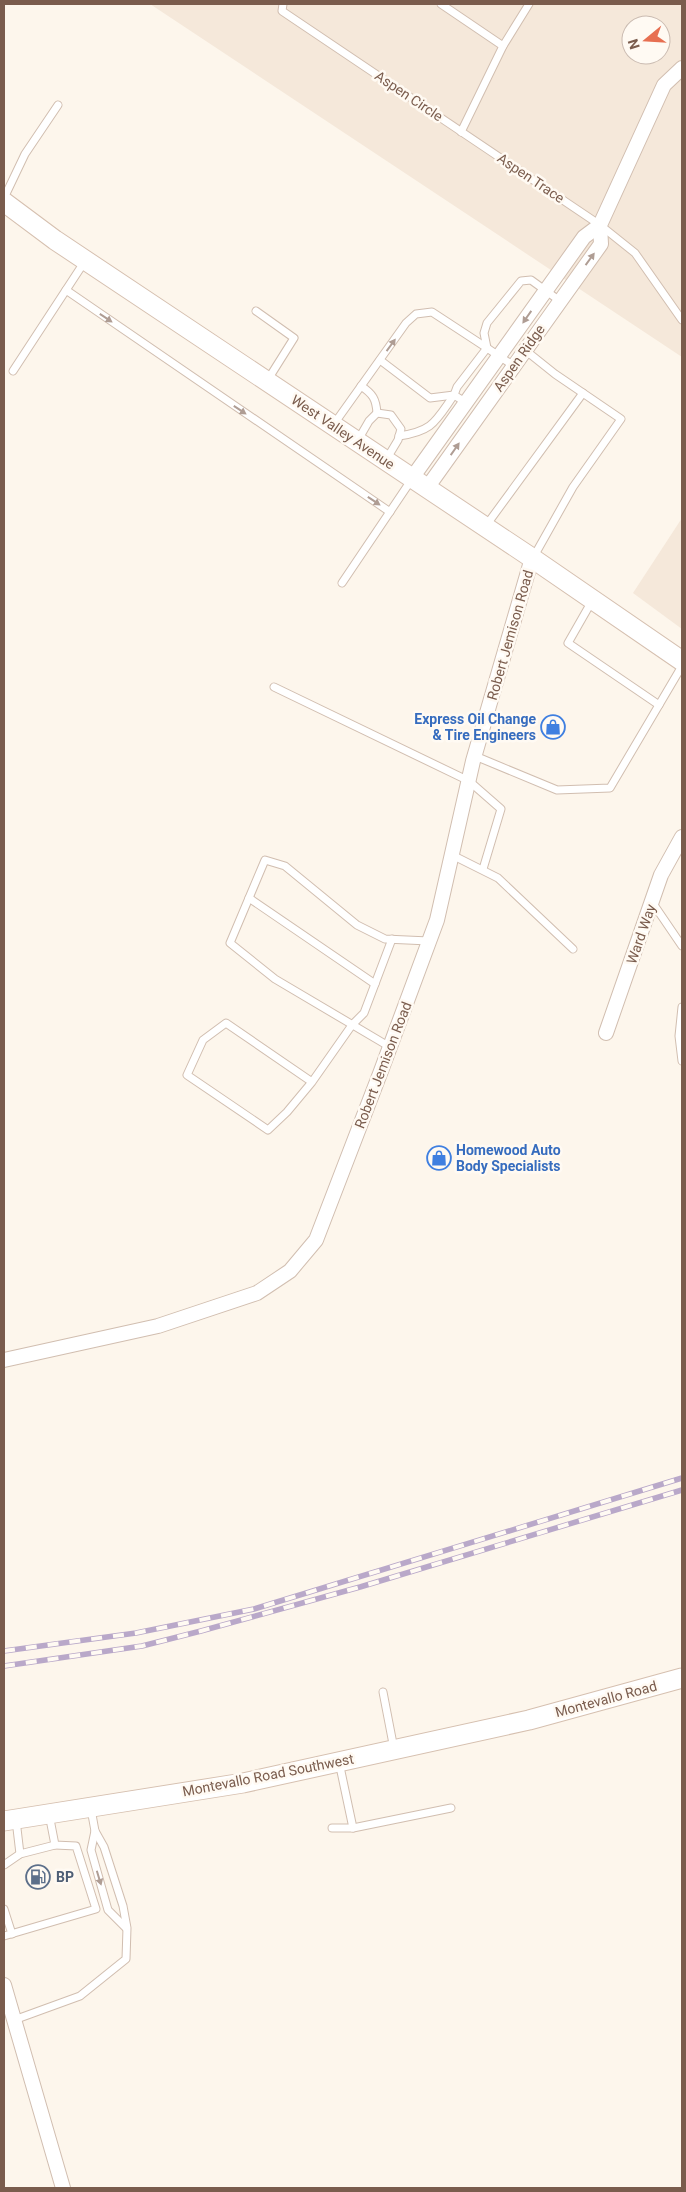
<svg xmlns="http://www.w3.org/2000/svg" width="686" height="2192" font-family="Roboto,sans-serif">
<style>
.residential{fill:#f5e8da;fill-rule:evenodd}
.lines{fill:none;stroke-linecap:round;stroke-linejoin:round}
.lane-casing{stroke:#d1beb0;stroke-width:9}
.street-casing{stroke:#d1beb0;stroke-width:16}
.secondary-casing{stroke:#d6c0b0;stroke-width:21}
.lane{stroke:#fff;stroke-width:7}
.street{stroke:#fff;stroke-width:14}
.secondary{stroke:#fff;stroke-width:19}
.rail-casing{stroke:#b9a8c9;stroke-width:5.5}
.rail{stroke:#fffaf3;stroke-width:4;stroke-dasharray:11;stroke-linecap:butt}
.oneway{fill:#af9d94}
.labels{text-anchor:middle;stroke-width:5;stroke-linejoin:round;paint-order:stroke}
.street-label{font-size:14px;fill:#7a5c4d;stroke:#fffaf3}
.shop-label{font-size:14px;font-weight:bold;fill:#366cbe;stroke:#fffaf3;text-anchor:end}
.service-label{font-size:14px;font-weight:bold;fill:#4e5e75;stroke:#fffaf3;text-anchor:start}
</style>
<rect width="100%" height="100%" fill="#fdf6ec"/>
<g class="residential">
<path d="M 150,4 L 682,4 L 682,357 ZM 631,25 L 661,25 L 661,55 L 631,55 Z"/>
<polygon points="682,518 682,629 633,593"/>
</g>
<g class="lines">
<g class="lane-casing">
<g id="lane">
<polyline points="283,4 282,11 600,225 635,253 682,320"/>
<polyline points="441,4 503,46"/>
<polyline points="461,132 503,46 529,4"/>
<polyline points="4,198 25,154 58,105"/>
<polyline points="66,290 390,512"/>
<polyline points="256,311 294,338 267,381"/>
<polyline points="487,348 484,333 487,323 521,281 531,280 560,301"/>
<polyline points="525,350 555,374 621,419 573,487 533,558"/>
<polyline points="380,360 430,398 454,395"/>
<polyline points="13,371 85,261"/>
<path d="M 361,386 C 373,394 376,399 377,413"/>
<polyline points="465,402 454,395 457,387 487,348 514,366"/>
<polyline points="334,424 406,323 416,314 432,312 487,348"/>
<path d="M 399,436 C 433,431 435,422 454,395"/>
<polyline points="358,440 369,421 377,413 391,415 401,429 398,440 386,460"/>
<polyline points="485,527 583,393"/>
<polyline points="342,583 412,479"/>
<polyline points="592,601 568,643 659,705"/>
<polyline points="274,687 469,781 501,809 483,869"/>
<polyline points="475,756 557,790 610,788 682,666"/>
<polyline points="452,855 498,878 573,949"/>
<polyline points="249,898 375,984"/>
<polyline points="652,902 682,946"/>
<polyline points="682,1007 679,1036 682,1061"/>
<polyline points="390,1047 275,979 230,943 265,860 285,866 357,925 385,939 429,941"/>
<polyline points="312,1082 287,1112 268,1130 187,1075 203,1040 226,1023 312,1082 352,1025 364,1013 392,939"/>
<polyline points="383,1692 394,1749"/>
<polyline points="339,1762 353,1828"/>
<polyline points="16,1820 20,1854"/>
<polyline points="332,1828 353,1828 451,1808"/>
<polyline points="95,1831 91,1850 108,1910 126,1928"/>
<polyline points="4,1865 20,1854 55,1845"/>
<polyline points="4,1909 12,1934"/>
<polyline points="4,1936 96,1909 76,1846 55,1845 49,1814"/>
<polyline points="14,2020 80,1996 126,1959 127,1928 123,1906 104,1847 95,1831 91,1809"/>
</g>
</g>
<g class="street-casing">
<g id="street">
<polyline points="412,478 584,237 600,225"/>
<polyline points="427,488 601,244 600,225 664,85 682,68"/>
<polyline points="606,1033 661,875 682,837"/>
<polyline points="4,1360 158,1326 257,1293 290,1271 316,1240 381,1071 437,920 473,761 532,558"/>
<polyline points="4,1985 63,2188"/>
</g>
</g>
<g class="secondary-casing">
<g id="secondary">
<polyline points="4,202 55,240 532,558 682,661"/>
<polyline points="4,1821 243,1783 529,1720 682,1678"/>
</g>
</g>
<use href="#lane" class="lane"/>
<use href="#street" class="street"/>
<use href="#secondary" class="secondary"/>
<g class="rail-casing">
<g id="rail">
<polyline points="4,1651 136,1633 254,1609 682,1478"/>
<polyline points="4,1666 142,1646 201,1631 360,1587 682,1490"/>
</g>
</g>
<use href="#rail" class="rail"/>
</g>
<defs><path id="oneway-solid" d="M-6-.8H1V-3.2L6.5 0L1 3.2V.8H-6Z" transform="scale(1.25)"/></defs>
<g class="oneway">
<use href="#oneway-solid" transform="translate(590 259) rotate(-54)"/>
<use href="#oneway-solid" transform="translate(527 317) rotate(125)"/>
<use href="#oneway-solid" transform="translate(106 318) rotate(34)"/>
<use href="#oneway-solid" transform="translate(391 345) rotate(-54)"/>
<use href="#oneway-solid" transform="translate(240 410) rotate(34)"/>
<use href="#oneway-solid" transform="translate(455 449) rotate(-55)"/>
<use href="#oneway-solid" transform="translate(374 501) rotate(34)"/>
<use href="#oneway-solid" transform="translate(99 1878) rotate(73)"/>
</g>
<defs>
<g id="shop-ring" transform="scale(1.25)"><circle r="9.5" fill="#fffaf3" stroke="#3f7fe0" stroke-width="1.5"/><path d="M-5-2.5h2.3a2.7 3.5 0 0 1 5.4 0H5L5.5 6h-11ZM-1.5-2.5h3a1.5 2.3 0 0 0-3 0Z" fill="#3f7fe0"/></g>
<g id="fuel-ring" transform="scale(1.25)"><circle r="9.5" fill="#fffaf3" stroke="#5c6f8a" stroke-width="1.5"/><path d="M-5.5-6h7V0h2V4h1.3V-2.5L3-4.5l.8-.8L6-3V5H2.5V1h-1V6h-7ZM-4.2-4.7v3.2H.2V-4.7Z" fill="#5c6f8a"/></g>
</defs>
<g fill-rule="evenodd">
<use href="#shop-ring" x="553" y="727"/>
<use href="#shop-ring" x="439" y="1158"/>
<use href="#fuel-ring" x="38" y="1877"/>
</g>
<g class="labels">
<g class="street-label">
<text transform="translate(409 96) rotate(34)" y="5">Aspen Circle</text>
<text transform="translate(531 178) rotate(34)" y="5">Aspen Trace</text>
<text transform="translate(519 358) rotate(-55)" y="5">Aspen Ridge</text>
<text transform="translate(343 432) rotate(34)" y="5">West Valley Avenue</text>
<text transform="translate(510 635) rotate(-74)" y="5">Robert Jemison Road</text>
<text transform="translate(641 934) rotate(-71)" y="5">Ward Way</text>
<text transform="translate(383 1065) rotate(-69)" y="5">Robert Jemison Road</text>
<text transform="translate(606 1699) rotate(-15)" y="5">Montevallo Road</text>
<text transform="translate(268 1775) rotate(-11)" y="5">Montevallo Road Southwest</text>
</g>
<g class="shop-label">
<text x="536" y="724">Express Oil Change<tspan x="536" dy="16">&amp; Tire Engineers</tspan></text>
<text x="456" y="1155" text-anchor="start">Homewood Auto<tspan x="456" dy="16">Body Specialists</tspan></text>
</g>
<g class="service-label">
<text x="56" y="1882">BP</text>
</g>
</g>
<rect width="686" height="2192" fill="none" stroke="#7a5c4d" stroke-width="10"/>
<g transform="translate(646 40) rotate(252)"><circle r="24" fill="#fffaf3" stroke="#cabbb1"/>
<path d="M0-4L9 19L0 12L-9 19Z" fill="#e76f51"/>
<text y="-8" font-size="14" font-weight="bold" text-anchor="middle" fill="#7a5c4d">N</text>
</g>
</svg>
